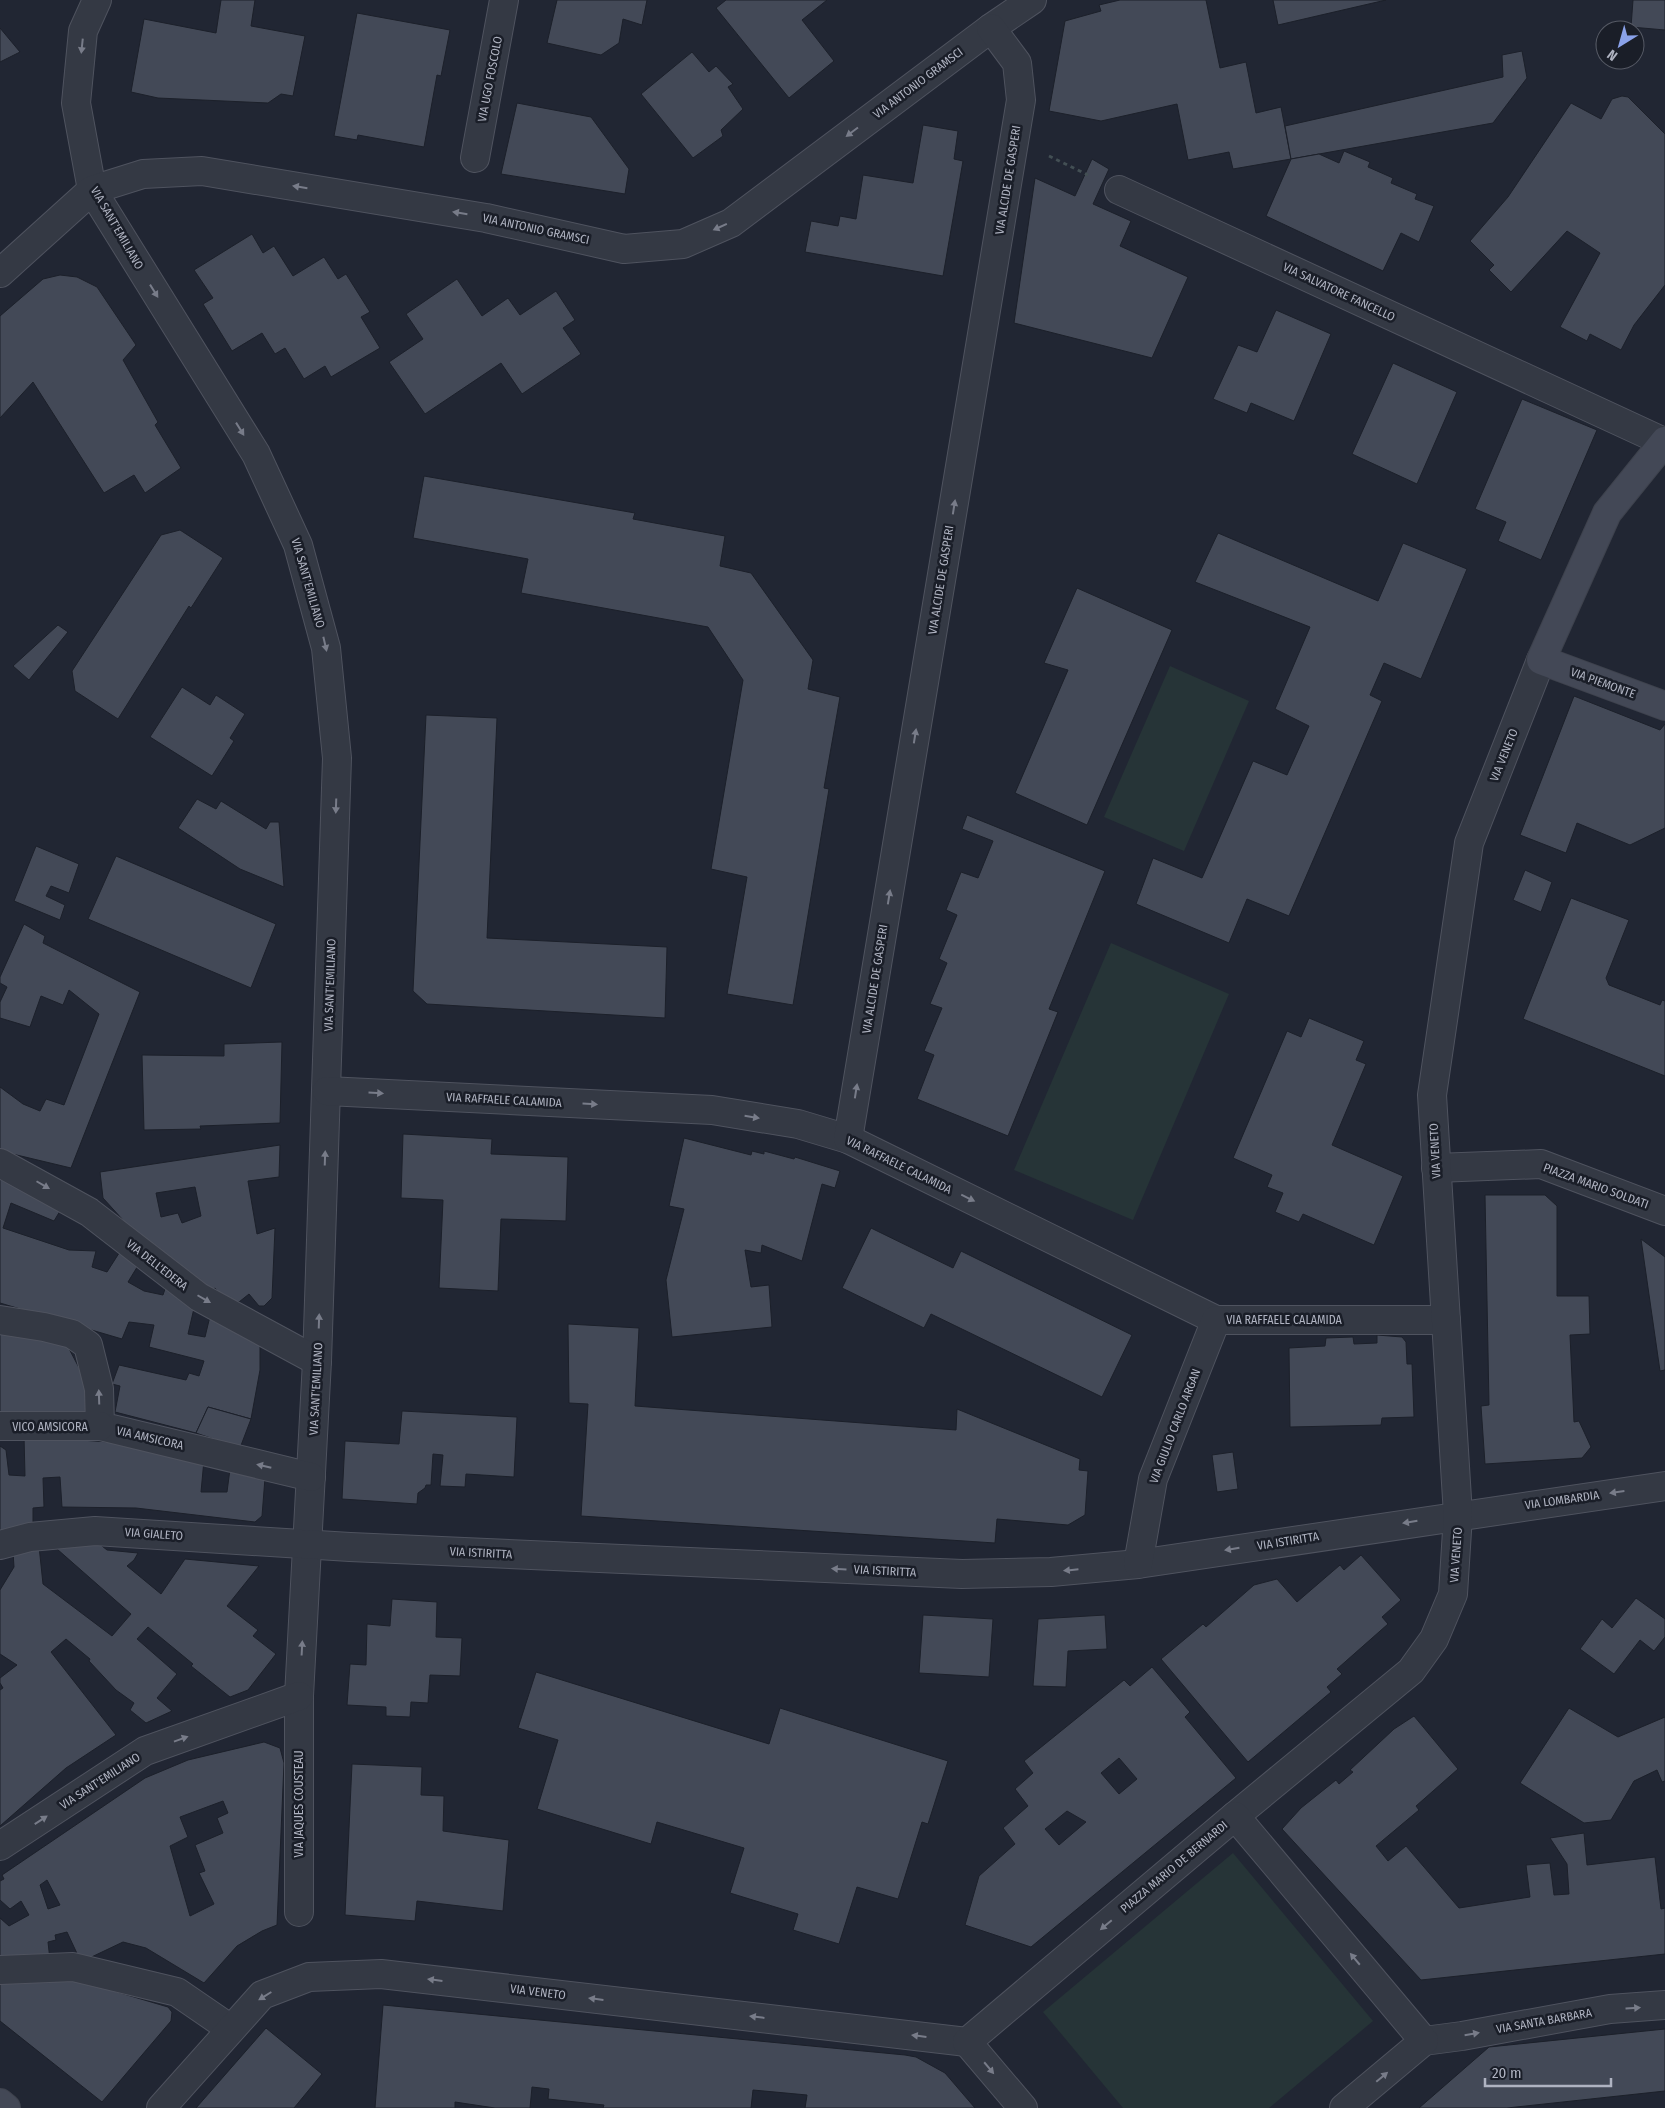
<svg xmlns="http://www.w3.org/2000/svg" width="1665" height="2108" font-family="'Fira Sans Condensed',sans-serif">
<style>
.green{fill:#263437}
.building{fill:#434957;stroke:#1c202a;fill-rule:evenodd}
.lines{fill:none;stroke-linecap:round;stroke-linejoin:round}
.street-casing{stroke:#4f535f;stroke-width:30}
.secondary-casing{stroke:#3e424d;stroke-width:30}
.path{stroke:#434f54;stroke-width:3;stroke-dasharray:4 4;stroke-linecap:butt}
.street{stroke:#343944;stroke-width:28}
.secondary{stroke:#434856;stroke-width:28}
.oneway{fill:#787c89}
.labels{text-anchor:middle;stroke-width:5;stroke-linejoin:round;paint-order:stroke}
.street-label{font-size:12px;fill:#afb3c1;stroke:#1a1e28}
</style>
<rect width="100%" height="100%" fill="#212633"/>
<g class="green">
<polygon points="1170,666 1249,701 1184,851 1104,817"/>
<polygon points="1111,943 1229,994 1133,1220 1014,1170"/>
<polygon points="1233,1853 1373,2021 1269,2108 1123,2108 1043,2012"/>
</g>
<g class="building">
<polygon points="221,0 255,0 251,26 305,36 293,96 281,94 268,103 158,98 131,92 144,19 216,33"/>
<polygon points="557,0 647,0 642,25 623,19 619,43 601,55 547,43"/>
<polygon points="726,0 827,0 802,20 834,61 789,98 716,8"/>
<polygon points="1120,0 1206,0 1220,68 1246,62 1256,113 1281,107 1291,159 1233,169 1229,152 1188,160 1177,104 1101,121 1049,111 1065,21 1101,11 1099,5"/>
<polygon points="1273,0 1386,0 1278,25"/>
<polygon points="1633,0 1665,0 1665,30 1631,27"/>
<polygon points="357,13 450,30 441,76 437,75 424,147 358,135 357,140 334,136"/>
<polygon points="0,28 20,52 0,62"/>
<polygon points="1522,51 1527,78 1493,123 1291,159 1285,126 1503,77 1502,55"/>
<polygon points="692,52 709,72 716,66 733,84 728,87 743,109 721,130 723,136 693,158 641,94"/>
<polygon points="1622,96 1628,97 1665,134 1665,285 1634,325 1621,350 1590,334 1587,341 1560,327 1600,253 1567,231 1511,292 1489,270 1494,265 1470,241 1508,197 1571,103 1601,119 1612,99"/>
<polygon points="517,103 591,117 629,169 625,194 501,174"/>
<polygon points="923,125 958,131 954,159 963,161 943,276 805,252 811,221 838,226 840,216 856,219 863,175 913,183"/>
<polygon points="1344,151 1370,162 1368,167 1393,178 1391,183 1417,194 1415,199 1434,206 1419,242 1401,233 1383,271 1266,216 1291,159 1319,154 1339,163"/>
<polygon points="1092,159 1109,169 1093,204 1131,221 1120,246 1188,277 1152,358 1014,323 1035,178 1075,196"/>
<polygon points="252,234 263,253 274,246 293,276 324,257 338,279 346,274 370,312 361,317 380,348 331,377 325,366 304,379 285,348 275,354 262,333 232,351 203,304 213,298 194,270"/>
<polygon points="60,275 77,277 97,287 136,345 123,360 158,422 155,425 181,468 145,493 134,475 104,493 33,382 0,418 0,316 43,279"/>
<polygon points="457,279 482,316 508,298 520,315 556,291 575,320 563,328 581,354 522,394 501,363 425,414 389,362 423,339 406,314"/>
<polygon points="1276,310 1331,334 1294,421 1251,403 1247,413 1213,399 1238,345 1257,352"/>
<polygon points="1393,363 1457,392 1417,484 1352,454"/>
<polygon points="1522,399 1597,430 1541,560 1498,541 1506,522 1475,509"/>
<polygon points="424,476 635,513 633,519 725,536 720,566 751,573 813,660 808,689 840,697 824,788 829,789 793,1005 727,994 747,877 711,869 743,680 708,627 521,593 528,559 413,538"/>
<polygon points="180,530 223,558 191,608 189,606 118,719 75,691 72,671 161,535"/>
<polygon points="1218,533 1378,601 1403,543 1467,569 1421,679 1384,663 1370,695 1382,701 1289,916 1247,899 1229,943 1136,904 1153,858 1202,878 1253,761 1287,775 1309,726 1275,709 1310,627 1195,582"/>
<polygon points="1077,588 1172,630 1087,825 1015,793 1068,670 1044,663"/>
<polygon points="58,625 68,632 29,680 13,666"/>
<polygon points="182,687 210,705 216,695 245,714 230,738 234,741 212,776 150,737"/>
<polygon points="1574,696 1660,730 1665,724 1665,828 1630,845 1577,823 1566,853 1520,835"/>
<polygon points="426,715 497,718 487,938 667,947 665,1018 427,1004 413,991"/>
<polygon points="197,799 216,809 221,801 266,829 270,822 279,822 284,887 240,869 178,828"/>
<polygon points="967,815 1105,871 1049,1009 1058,1012 1008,1136 917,1099 934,1055 924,1051 942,1008 930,1004 947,963 939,959 957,915 946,910 961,872 978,878 993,841 962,829"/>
<polygon points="36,846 79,864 69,893 51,886 46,896 65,905 60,920 14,901"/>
<polygon points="116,856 276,924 251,988 88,919"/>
<polygon points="1525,870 1552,882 1541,912 1513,900"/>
<polygon points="1571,898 1629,920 1606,978 1609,985 1660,1005 1662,1000 1665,1001 1665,1076 1523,1019"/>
<polygon points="24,924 45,936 43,943 140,992 71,1168 0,1151 0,1087 23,1104 40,1111 46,1099 64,1105 99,1014 69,990 63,1005 41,996 30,1027 0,1018 0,1002 7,987 0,983 0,977"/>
<polygon points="1309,1018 1364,1041 1356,1060 1366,1064 1332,1145 1403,1176 1374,1245 1303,1214 1299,1222 1275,1212 1283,1193 1267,1187 1272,1175 1233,1158 1287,1031 1301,1037"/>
<polygon points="282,1042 280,1123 200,1126 201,1129 144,1130 142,1055 224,1056 224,1044"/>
<polygon points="403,1134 492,1139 491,1154 568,1157 566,1221 501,1219 498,1291 439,1288 443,1200 401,1198"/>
<polygon points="684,1138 751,1155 752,1151 764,1154 764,1151 794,1159 795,1157 840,1171 835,1188 822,1184 802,1261 762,1245 761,1253 745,1250 751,1287 769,1285 772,1327 672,1337 666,1280 684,1209 669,1206"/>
<path d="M 280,1145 L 279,1177 L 248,1181 L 257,1234 L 275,1228 L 272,1298 L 264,1306 L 259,1306 L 249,1294 L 239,1302 L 224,1300 L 215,1288 L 208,1293 L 142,1241 L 103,1198 L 100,1172 ZM 195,1187 L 201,1216 L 182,1223 L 178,1213 L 161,1217 L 156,1193 Z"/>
<polygon points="0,1170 63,1206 54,1221 11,1203 3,1228 69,1250 96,1251 92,1267 107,1272 121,1250 139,1264 128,1282 144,1291 163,1295 166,1286 195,1304 188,1334 205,1337 211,1312 260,1342 260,1370 251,1419 208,1407 196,1433 115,1412 120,1386 112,1384 119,1365 186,1380 189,1373 199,1376 204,1361 149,1347 154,1325 129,1322 122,1339 0,1303"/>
<polygon points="1485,1195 1545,1195 1557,1206 1557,1296 1589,1296 1590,1334 1570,1335 1574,1422 1579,1421 1591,1447 1582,1458 1485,1464 1481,1406 1489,1405"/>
<polygon points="871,1228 953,1268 961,1251 1132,1335 1102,1397 931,1314 924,1328 842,1288"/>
<polygon points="1641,1239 1665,1257 1665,1370 1660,1371"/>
<polygon points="568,1324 639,1328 635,1406 956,1430 957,1409 1080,1459 1079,1470 1088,1471 1085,1515 1068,1525 997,1519 995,1543 581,1516 588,1404 569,1403"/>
<polygon points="0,1328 66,1343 86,1381 88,1422 0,1419"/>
<polygon points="1377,1335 1402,1337 1406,1342 1407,1364 1412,1364 1414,1417 1382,1418 1381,1425 1290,1427 1289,1348 1325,1346 1326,1338 1353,1337 1354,1344 1377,1343"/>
<polygon points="208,1407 251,1419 240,1448 196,1433"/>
<polygon points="402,1411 517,1417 514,1477 466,1474 465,1487 440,1486 443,1455 433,1454 431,1485 426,1485 425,1488 418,1493 417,1504 342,1499 345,1441 399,1444"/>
<polygon points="24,1436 109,1442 204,1460 201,1492 227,1492 230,1469 265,1478 262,1516 255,1522 136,1508 62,1507 60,1477 43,1478 44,1507 33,1508 33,1523 0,1531 0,1446 6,1450 9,1475 25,1476"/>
<polygon points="1233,1452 1238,1489 1217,1492 1212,1455"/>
<polygon points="92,1538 107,1550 138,1553 134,1560 127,1566 161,1594 185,1559 259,1566 227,1606 258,1630 253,1636 276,1654 248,1690 230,1697 191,1666 193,1664 148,1627 137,1639 177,1674 157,1698 172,1711 146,1723 130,1710 134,1703 116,1690 89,1661 90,1659 66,1639 51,1652 116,1735 66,1768 0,1826 0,1690 3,1688 0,1683 0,1678 17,1665 0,1654 0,1590 14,1567 13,1552 39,1546 43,1584 112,1636 131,1614 57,1549 55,1544"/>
<polygon points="1361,1555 1401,1600 1382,1617 1388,1624 1337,1669 1342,1674 1327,1687 1331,1692 1248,1762 1161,1659 1203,1624 1206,1627 1254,1585 1277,1579 1297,1602 1340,1565 1344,1570"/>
<polygon points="1636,1598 1665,1619 1665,1637 1654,1651 1640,1640 1614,1674 1580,1649 1602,1619 1612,1628"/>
<polygon points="392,1599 437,1602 436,1637 462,1638 460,1676 430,1675 428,1703 411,1702 410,1717 386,1716 386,1707 347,1705 350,1664 366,1665 367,1624 390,1626"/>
<polygon points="923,1615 993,1619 989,1677 919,1673"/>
<polygon points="1105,1615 1107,1649 1068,1651 1066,1687 1033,1686 1038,1619"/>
<path d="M 1152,1667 L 1190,1712 L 1185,1717 L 1236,1778 L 1031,1947 L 965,1925 L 979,1876 L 1015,1844 L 1003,1828 L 1028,1806 L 1015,1789 L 1033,1773 L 1024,1761 L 1124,1680 L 1130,1686 ZM 1119,1758 L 1137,1779 L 1119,1794 L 1101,1773 ZM 1067,1811 L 1086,1822 L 1059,1845 L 1045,1829 Z"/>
<polygon points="536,1672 769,1744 780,1708 948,1761 928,1824 922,1822 898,1899 857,1887 839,1944 793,1930 798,1914 730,1893 744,1848 657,1822 651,1844 537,1809 558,1740 518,1728"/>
<polygon points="1569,1708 1618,1737 1665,1717 1665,1781 1662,1782 1657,1770 1634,1781 1611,1820 1584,1823 1520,1783"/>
<polygon points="1414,1716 1458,1769 1416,1806 1419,1810 1376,1846 1388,1861 1406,1846 1459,1908 1530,1897 1526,1865 1550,1863 1554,1895 1569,1894 1567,1864 1550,1838 1584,1833 1587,1865 1655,1857 1661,1909 1665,1908 1665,1954 1421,1980 1282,1829 1301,1808 1336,1780 1339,1784 1353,1772 1350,1770 1394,1729"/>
<path d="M 264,1742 L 280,1748 L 284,1763 L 277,1925 L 262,1931 L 237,1946 L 204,1983 L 146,1948 L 123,1942 L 81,1962 L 67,1932 L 55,1935 L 56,1940 L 48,1942 L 50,1960 L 0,1961 L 0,1918 L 9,1926 L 29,1915 L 21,1901 L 10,1909 L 0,1900 L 0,1881 L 4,1879 L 2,1875 L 145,1778 L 188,1760 ZM 223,1801 L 228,1813 L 217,1818 L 223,1833 L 195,1845 L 205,1871 L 199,1873 L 214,1904 L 190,1916 L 170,1846 L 188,1837 L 180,1817 ZM 47,1880 L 60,1905 L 48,1909 L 40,1885 Z"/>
<polygon points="352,1764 422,1767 421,1795 444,1796 443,1831 509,1840 503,1911 417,1901 415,1921 345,1915"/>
<polygon points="0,1979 73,1979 168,2007 172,2012 171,2021 102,2102 0,2021"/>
<polygon points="383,2005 905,2055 916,2057 945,2073 975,2108 805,2108 807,2095 753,2090 751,2108 603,2108 604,2105 548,2099 549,2089 532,2087 530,2108 495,2108 455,2102 455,2108 375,2108"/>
<polygon points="266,2028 322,2074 294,2108 196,2108"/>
<polygon points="1665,2029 1665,2091 1507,2108 1419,2108 1489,2047"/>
</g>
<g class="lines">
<g class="street-casing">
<g id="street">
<polyline points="97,0 83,31 76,103 92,190 256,454 298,545 326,648 337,758 317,1361 299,1696 299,1912"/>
<polyline points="475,158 504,0"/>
<polyline points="1119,190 1664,442"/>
<polyline points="0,273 92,190 143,174 202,171 486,218 624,249 683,244 731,223 991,28 1032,0"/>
<polyline points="327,1091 712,1110 798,1124 848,1139 1216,1320 1446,1320"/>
<polyline points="848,1139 1021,100 1017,63 991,28"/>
<polyline points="0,1163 89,1212 199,1297 317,1361"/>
<polyline points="1436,1168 1541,1164 1665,1211"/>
<polyline points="0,1320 44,1327 72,1334 88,1345 99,1389 100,1426 311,1477"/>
<polyline points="0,1426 100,1426"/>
<polyline points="0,1545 30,1537 95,1531 350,1547 962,1574 1051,1572 1138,1564 1665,1486"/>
<polyline points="1138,1564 1153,1479 1216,1320"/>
<polyline points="1235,1816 1411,1671 1434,1639 1453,1594 1458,1515 1432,1095 1469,843 1541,660"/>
<polyline points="0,1846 145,1751 299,1696"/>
<polyline points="0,1970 73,1967 177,1992 231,2029"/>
<polyline points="1424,2041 1462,2036 1610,2009 1665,2005"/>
<polyline points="161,2108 262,1995 309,1977 381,1974 967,2042"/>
<polyline points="1023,2108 967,2042 1235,1816 1424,2041 1344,2108"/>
</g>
</g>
<g class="secondary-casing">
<g id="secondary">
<polyline points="1665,441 1607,513 1541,660 1665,706"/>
<polyline points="0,2103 6,2108"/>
</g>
</g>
<polyline class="path" points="1049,156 1088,175"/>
<use href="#street" class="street"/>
<use href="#secondary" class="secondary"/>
</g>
<defs><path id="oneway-solid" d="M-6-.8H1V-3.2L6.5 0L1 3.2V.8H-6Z" transform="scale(1.25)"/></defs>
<g class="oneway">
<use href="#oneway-solid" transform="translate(82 46) rotate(96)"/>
<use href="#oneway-solid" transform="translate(852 132) rotate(143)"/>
<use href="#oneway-solid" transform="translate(300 187) rotate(-171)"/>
<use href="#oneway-solid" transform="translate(460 213) rotate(-171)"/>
<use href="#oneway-solid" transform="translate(720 227) rotate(156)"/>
<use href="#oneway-solid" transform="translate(154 291) rotate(58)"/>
<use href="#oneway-solid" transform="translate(240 429) rotate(58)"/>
<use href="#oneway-solid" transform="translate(954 507) rotate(-81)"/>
<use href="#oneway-solid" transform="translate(325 644) rotate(77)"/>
<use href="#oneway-solid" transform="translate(915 736) rotate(-81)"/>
<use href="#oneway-solid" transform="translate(336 806) rotate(92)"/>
<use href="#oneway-solid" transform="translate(889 897) rotate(-81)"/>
<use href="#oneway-solid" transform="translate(856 1091) rotate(-81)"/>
<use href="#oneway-solid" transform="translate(376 1093) rotate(3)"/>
<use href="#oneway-solid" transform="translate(590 1104) rotate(3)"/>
<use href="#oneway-solid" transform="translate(752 1117) rotate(9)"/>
<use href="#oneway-solid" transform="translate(325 1158) rotate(-88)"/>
<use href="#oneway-solid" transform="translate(43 1185) rotate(30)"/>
<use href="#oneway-solid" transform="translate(968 1198) rotate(26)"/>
<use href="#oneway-solid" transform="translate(204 1299) rotate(30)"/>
<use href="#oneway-solid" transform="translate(319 1321) rotate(-88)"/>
<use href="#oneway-solid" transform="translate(99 1397) rotate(-92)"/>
<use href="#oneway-solid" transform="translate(264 1466) rotate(-167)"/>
<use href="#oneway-solid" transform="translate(1617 1492) rotate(172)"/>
<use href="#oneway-solid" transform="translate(1410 1522) rotate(171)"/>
<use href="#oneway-solid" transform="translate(1232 1549) rotate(171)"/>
<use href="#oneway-solid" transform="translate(839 1569) rotate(-177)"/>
<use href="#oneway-solid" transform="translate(1071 1570) rotate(174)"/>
<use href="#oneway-solid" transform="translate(302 1648) rotate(-87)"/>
<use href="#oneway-solid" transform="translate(181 1739) rotate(-20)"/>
<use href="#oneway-solid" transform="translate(41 1820) rotate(-33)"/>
<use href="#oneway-solid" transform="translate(1106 1925) rotate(140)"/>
<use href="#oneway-solid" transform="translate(1355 1959) rotate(-130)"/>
<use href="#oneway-solid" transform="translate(435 1980) rotate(-173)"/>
<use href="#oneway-solid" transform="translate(265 1996) rotate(148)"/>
<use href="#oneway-solid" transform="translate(596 1999) rotate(-173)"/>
<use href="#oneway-solid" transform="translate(1633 2008) rotate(-4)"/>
<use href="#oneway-solid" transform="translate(757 2017) rotate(-173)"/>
<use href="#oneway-solid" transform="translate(1472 2034) rotate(-10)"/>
<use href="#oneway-solid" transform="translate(919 2036) rotate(-173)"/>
<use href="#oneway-solid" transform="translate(989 2068) rotate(50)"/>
<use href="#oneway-solid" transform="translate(1382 2077) rotate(-40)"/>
</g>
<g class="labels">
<g class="street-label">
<text transform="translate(490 79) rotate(-79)" y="4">VIA UGO FOSCOLO</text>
<text transform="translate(918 83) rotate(-37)" y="4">VIA ANTONIO GRAMSCI</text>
<text transform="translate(1008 180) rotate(-81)" y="4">VIA ALCIDE DE GASPERI</text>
<text transform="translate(117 228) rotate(60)" y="4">VIA SANT'EMILIANO</text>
<text transform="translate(536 229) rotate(12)" y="4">VIA ANTONIO GRAMSCI</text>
<text transform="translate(1339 292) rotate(25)" y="4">VIA SALVATORE FANCELLO</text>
<text transform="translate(941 580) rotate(-81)" y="4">VIA ALCIDE DE GASPERI</text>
<text transform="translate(308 583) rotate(74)" y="4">VIA SANT'EMILIANO</text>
<text transform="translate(1603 683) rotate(20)" y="4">VIA PIEMONTE</text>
<text transform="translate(1504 755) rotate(-68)" y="4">VIA VENETO</text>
<text transform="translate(875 979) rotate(-81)" y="4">VIA ALCIDE DE GASPERI</text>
<text transform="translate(330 985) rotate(-88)" y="4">VIA SANT'EMILIANO</text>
<text transform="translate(504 1100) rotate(3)" y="4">VIA RAFFAELE CALAMIDA</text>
<text transform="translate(1435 1151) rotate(-93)" y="4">VIA VENETO</text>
<text transform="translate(899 1165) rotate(26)" y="4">VIA RAFFAELE CALAMIDA</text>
<text transform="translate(1596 1186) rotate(20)" y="4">PIAZZA MARIO SOLDATI</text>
<text transform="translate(157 1265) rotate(38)" y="4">VIA DELL'EDERA</text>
<text x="1284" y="1324">VIA RAFFAELE CALAMIDA</text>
<text transform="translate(316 1389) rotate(-87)" y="4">VIA SANT'EMILIANO</text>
<text transform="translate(1175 1426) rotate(-69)" y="4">VIA GIULIO CARLO ARGAN</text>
<text x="50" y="1431">VICO AMSICORA</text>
<text transform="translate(150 1438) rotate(13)" y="4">VIA AMSICORA</text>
<text transform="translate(1562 1500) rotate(-8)" y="4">VIA LOMBARDIA</text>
<text transform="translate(154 1534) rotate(4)" y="4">VIA GIALETO</text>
<text transform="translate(1288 1541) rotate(-9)" y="4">VIA ISTIRITTA</text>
<text transform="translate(481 1553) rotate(3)" y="4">VIA ISTIRITTA</text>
<text transform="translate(1456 1555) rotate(-86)" y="4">VIA VENETO</text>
<text transform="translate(885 1571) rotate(3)" y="4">VIA ISTIRITTA</text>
<text transform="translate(100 1781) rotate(-33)" y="4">VIA SANT'EMILIANO</text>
<text transform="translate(299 1804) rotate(-90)" y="4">VIA JAQUES COUSTEAU</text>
<text transform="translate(1174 1867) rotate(-40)" y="4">PIAZZA MARIO DE BERNARDI</text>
<text transform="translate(538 1992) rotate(7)" y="4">VIA VENETO</text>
<text transform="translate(1544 2021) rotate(-10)" y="4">VIA SANTA BARBARA</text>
</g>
</g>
<g transform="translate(1620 45) rotate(217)"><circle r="24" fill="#1a1e28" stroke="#565a65"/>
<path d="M0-4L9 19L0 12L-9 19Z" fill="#8aa2ea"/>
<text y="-8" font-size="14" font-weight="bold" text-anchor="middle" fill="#afb3c1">N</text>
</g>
<path d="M1485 2078v8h126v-8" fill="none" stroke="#afb3c1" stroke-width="2.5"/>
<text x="1492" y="2078" font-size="15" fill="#afb3c1" stroke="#1a1e28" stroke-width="4" paint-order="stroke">20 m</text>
</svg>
